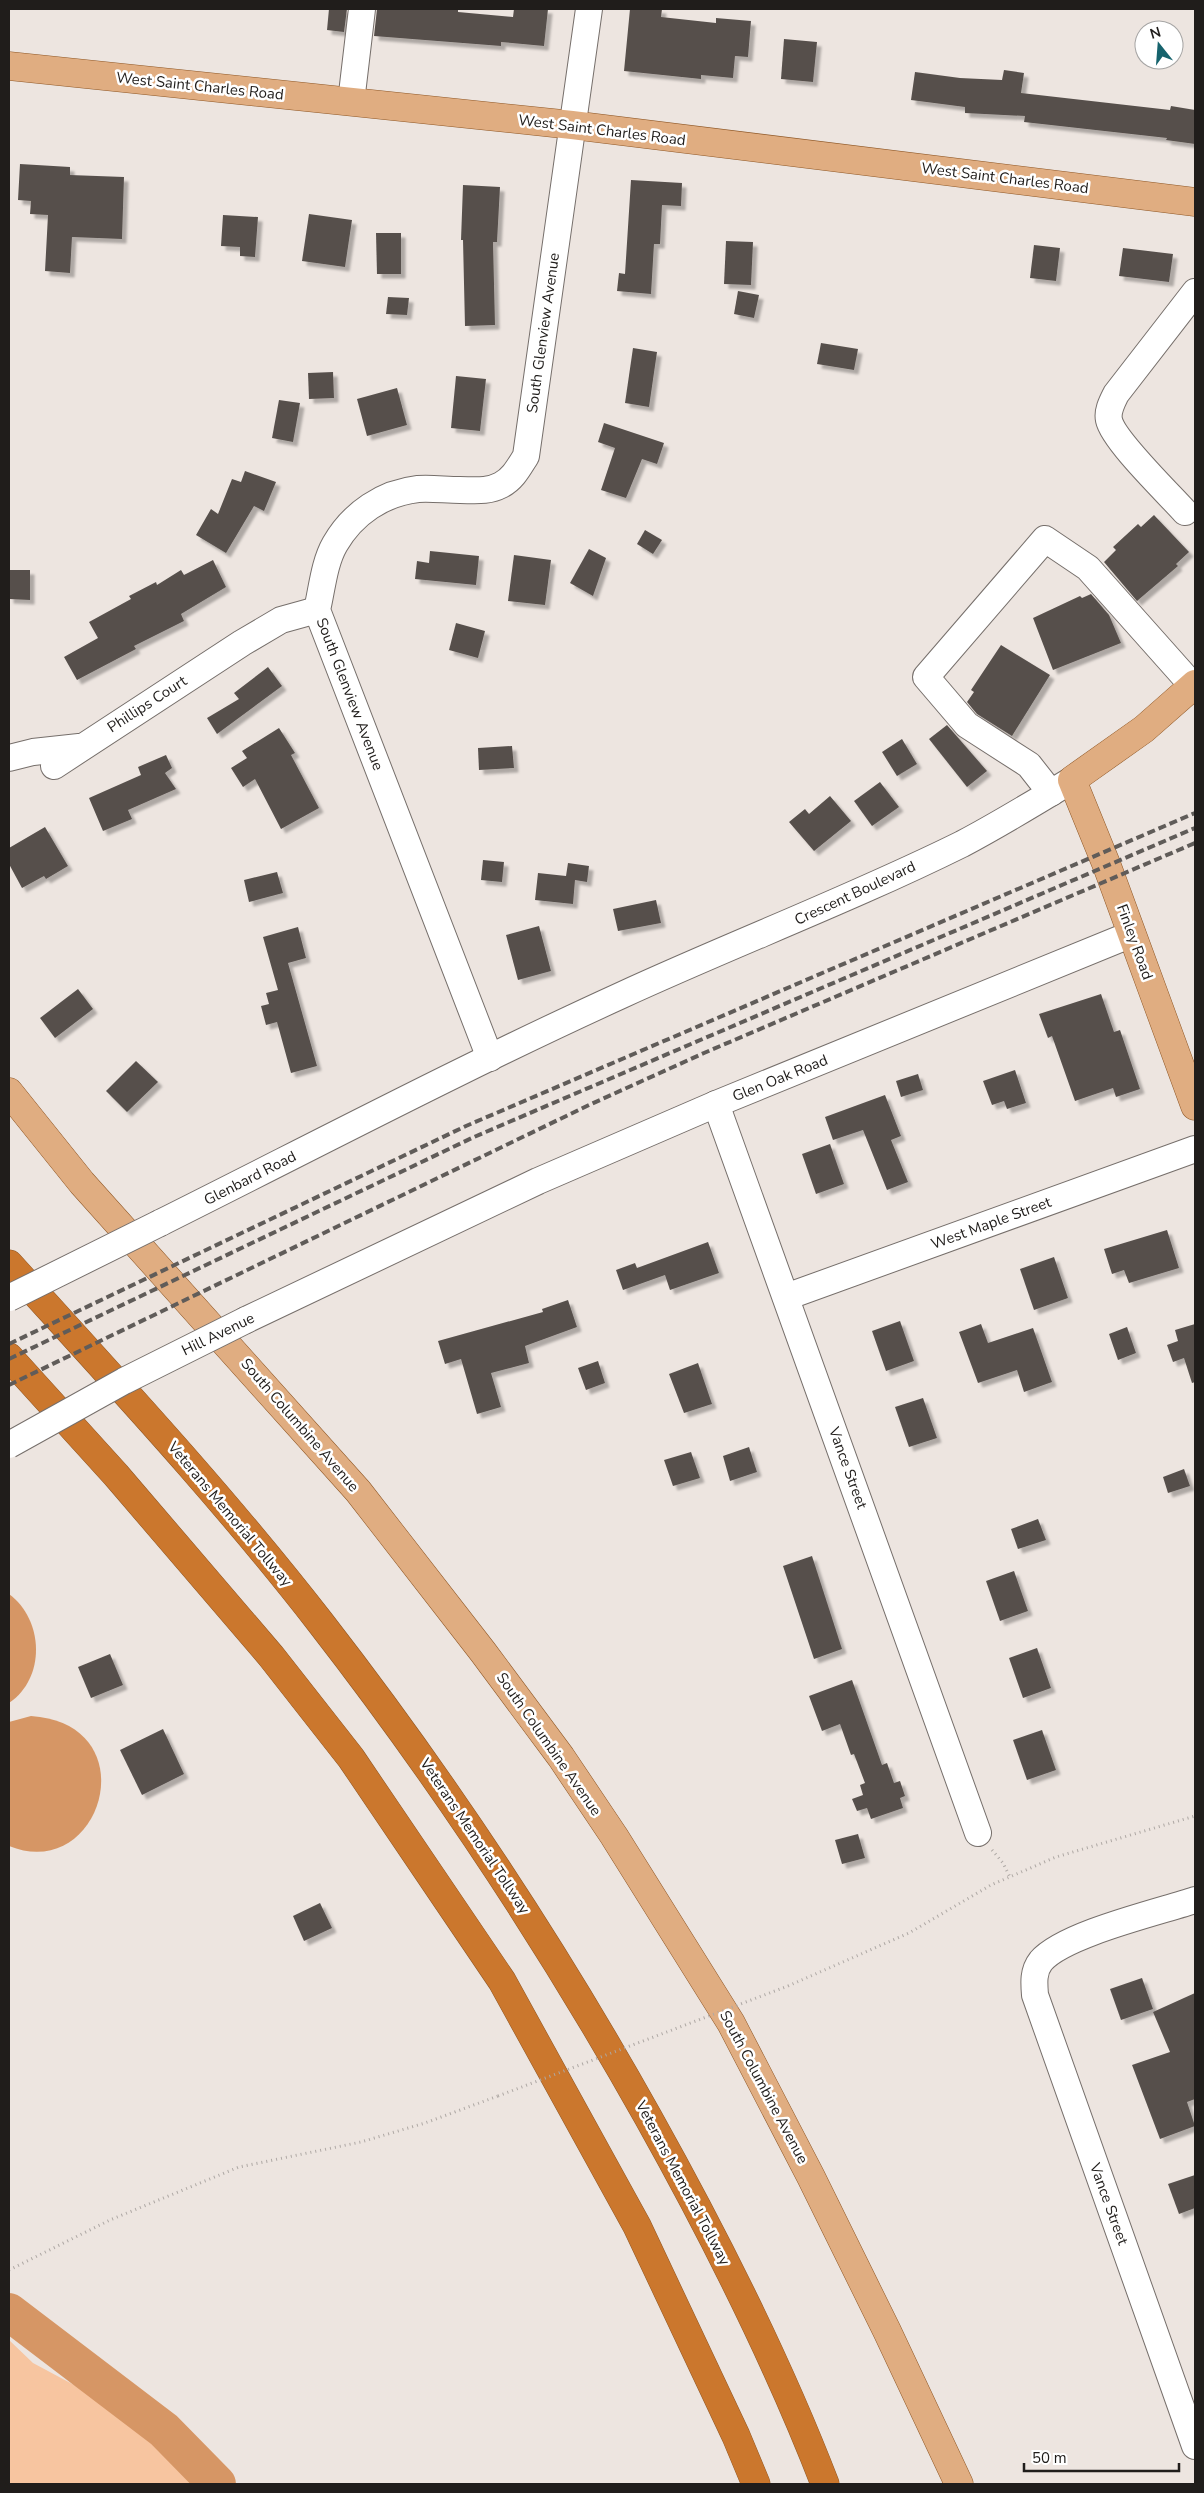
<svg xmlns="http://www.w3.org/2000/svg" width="1204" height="2493" font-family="'Nunito Sans',sans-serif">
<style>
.green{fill:#f7c5a0}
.water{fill:#d69665}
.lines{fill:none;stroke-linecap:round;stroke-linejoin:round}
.river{stroke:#d69665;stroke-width:38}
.building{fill:#57504c;filter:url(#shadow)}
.minor-casing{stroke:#766f6b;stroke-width:28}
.major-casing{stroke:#8f5827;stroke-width:29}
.highway-casing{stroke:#8f5827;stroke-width:29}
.path{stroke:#aea8a4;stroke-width:3;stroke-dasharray:1 4;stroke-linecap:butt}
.minor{stroke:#fff;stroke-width:26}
.major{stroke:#e0ad81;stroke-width:28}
.highway{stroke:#cb772d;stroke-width:28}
.rail{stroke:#605c59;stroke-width:4;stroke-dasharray:8 4;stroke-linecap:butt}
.minor-bridge-casing{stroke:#766f6b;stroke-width:28;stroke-linecap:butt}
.path-bridge{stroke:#aea8a4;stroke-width:3;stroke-dasharray:1 4;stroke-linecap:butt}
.minor-bridge{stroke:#fff;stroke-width:26}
.labels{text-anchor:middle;stroke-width:5;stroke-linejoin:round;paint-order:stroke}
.street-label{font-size:15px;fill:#201d1b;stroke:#fff}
</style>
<defs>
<filter id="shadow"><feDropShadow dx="4.5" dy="4.5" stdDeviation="1" flood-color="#0004"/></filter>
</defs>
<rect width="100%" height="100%" fill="#ede5e0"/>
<polygon class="green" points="9,2340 33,2363 76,2386 151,2438 200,2484 9,2484"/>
<g class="water">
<path d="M 9,1594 C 44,1620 46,1678 9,1703 Z"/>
<path d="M 31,1716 C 149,1724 102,1884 9,1846 L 9,1722 Z"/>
</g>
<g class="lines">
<polyline class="river" points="9,2312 164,2430 217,2484"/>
</g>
<g class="building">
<polygon points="329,9 347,9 344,32 327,30"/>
<polygon points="377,9 458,9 458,12 513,17 514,9 548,9 544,46 501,42 501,46 374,36"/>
<polygon points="630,9 662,9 661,17 716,23 716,18 751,21 748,57 735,56 733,78 701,75 701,79 624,71"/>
<polygon points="784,39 817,42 813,82 781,79"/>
<polygon points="1004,70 1024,73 1021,93 1170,110 1171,106 1195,110 1195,144 1166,140 1167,138 1024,122 1025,116 965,113 965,107 911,100 915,72 960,78 1002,80"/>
<polygon points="20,164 70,167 70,175 124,177 122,239 72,237 70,273 45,271 48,215 30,214 31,201 18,200"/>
<polygon points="631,180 682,183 681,206 662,205 660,244 654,244 651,294 617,291 619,273 625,274"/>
<polygon points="463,185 500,187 497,242 493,242 495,325 465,326 463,240 461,240"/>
<polygon points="309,214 352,220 345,267 302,261"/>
<polygon points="223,215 258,217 255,257 240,256 240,247 221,246"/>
<polygon points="376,233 401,233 401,274 377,274"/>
<polygon points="726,241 753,242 751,285 724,284"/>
<polygon points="1034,245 1060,248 1056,281 1030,278"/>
<polygon points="1123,248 1173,254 1169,282 1119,276"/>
<polygon points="738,291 759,295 754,318 734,314"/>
<polygon points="388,297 409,298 407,315 386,314"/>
<polygon points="821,343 858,349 854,370 817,364"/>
<polygon points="633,348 657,352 649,407 625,403"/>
<polygon points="333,372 334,398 309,399 308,373"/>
<polygon points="456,376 486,379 480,431 451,428"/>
<polygon points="397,388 407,425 367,436 357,399"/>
<polygon points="279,400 300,403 293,442 272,438"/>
<polygon points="604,423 664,443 657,464 642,459 626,498 601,490 615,448 598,442"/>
<polygon points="245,471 276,482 264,511 254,506 226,553 196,535 211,509 218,514 232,479 241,482"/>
<polygon points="1154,515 1189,552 1176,564 1178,566 1137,601 1104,562 1116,550 1113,547 1138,524 1141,527"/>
<polygon points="645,530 662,540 653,554 637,544"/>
<polygon points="589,549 606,558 593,596 570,583"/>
<polygon points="430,551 479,556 476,585 415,579 417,561 429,563"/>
<polygon points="514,555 551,560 545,605 508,601"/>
<polygon points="213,560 226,587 181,614 184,621 134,646 136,649 77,680 64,657 98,638 89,622 131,599 129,596 156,582 157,585 181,570 184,575"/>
<polygon points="9,570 30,570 30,600 9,599"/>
<polygon points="1091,594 1109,615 1121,643 1053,670 1033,618 1080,596 1082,598"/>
<polygon points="456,623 485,631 478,658 449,650"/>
<polygon points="1001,645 1050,675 1012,736 977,714 967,702 974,692 971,690"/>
<polygon points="268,667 282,686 217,734 207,718 239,699 234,693"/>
<polygon points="947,725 987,771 967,787 929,739"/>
<polygon points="279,728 295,753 291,755 319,808 281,829 255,779 243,787 231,768 247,758 242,751"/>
<polygon points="902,739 917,764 897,776 882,752"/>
<polygon points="512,746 514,768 479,770 478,748"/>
<polygon points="166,755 172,768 165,773 176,789 128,810 132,819 103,831 89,798 141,775 138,767"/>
<polygon points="880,782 899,807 872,826 854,801"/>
<polygon points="830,796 851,821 814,851 789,822 805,809 809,814"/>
<polygon points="45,827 68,866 46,879 44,876 22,888 9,864 9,848"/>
<polygon points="483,860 504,862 502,882 481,880"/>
<polygon points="568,863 589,866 587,882 575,880 573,904 535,900 538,873 566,876"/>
<polygon points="277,872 283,893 249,902 244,880"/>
<polygon points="656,900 661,923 618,931 613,909"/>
<polygon points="539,926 551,971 518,980 506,935"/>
<polygon points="298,927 306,958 288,963 317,1066 291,1073 277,1022 266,1025 261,1006 269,1004 266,993 278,990 263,937"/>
<polygon points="78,989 93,1009 55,1038 40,1018"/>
<polygon points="1101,994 1114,1032 1120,1030 1140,1089 1116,1097 1113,1088 1075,1101 1052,1036 1048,1038 1039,1014"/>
<polygon points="136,1061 158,1082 127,1112 106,1091"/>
<polygon points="1015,1070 1026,1103 1007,1109 1004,1101 992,1105 983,1081"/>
<polygon points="918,1074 923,1090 901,1097 896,1081"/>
<polygon points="885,1095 901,1136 891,1140 908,1182 887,1190 863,1130 833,1140 825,1117"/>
<polygon points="830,1144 844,1184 816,1194 802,1154"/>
<polygon points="1167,1230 1179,1268 1129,1283 1124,1270 1112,1274 1104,1249"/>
<polygon points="708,1242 719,1273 670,1290 665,1275 623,1290 616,1270 635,1263 637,1268"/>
<polygon points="1054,1257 1068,1298 1034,1310 1020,1269"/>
<polygon points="568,1300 577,1327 525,1346 529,1363 491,1373 501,1407 477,1414 461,1359 445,1364 438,1341 543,1312 542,1309"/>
<polygon points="900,1321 914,1361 886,1371 872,1331"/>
<polygon points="981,1324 988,1343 1033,1328 1052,1382 1024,1392 1017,1370 978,1383 959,1332"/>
<polygon points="1195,1324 1195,1382 1192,1383 1184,1358 1173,1362 1167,1345 1178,1341 1175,1330"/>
<polygon points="1127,1327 1136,1353 1118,1360 1109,1334"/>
<polygon points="598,1361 605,1383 586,1390 578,1368"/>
<polygon points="698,1363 712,1404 684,1413 669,1374"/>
<polygon points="923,1398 937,1438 909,1447 895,1407"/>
<polygon points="749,1447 757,1472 730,1481 723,1456"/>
<polygon points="691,1452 700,1478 673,1486 664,1460"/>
<polygon points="1184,1469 1190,1486 1168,1493 1163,1477"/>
<polygon points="1038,1519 1046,1540 1018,1549 1011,1529"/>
<polygon points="812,1556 842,1649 814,1659 783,1566"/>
<polygon points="1014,1571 1028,1611 1000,1621 986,1581"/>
<polygon points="1037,1648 1051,1688 1023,1698 1009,1658"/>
<polygon points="110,1654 123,1685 91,1698 78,1667"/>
<polygon points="852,1680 882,1765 887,1763 894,1783 900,1781 905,1796 900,1798 903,1808 871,1819 867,1808 857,1811 852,1799 863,1795 860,1785 865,1783 854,1754 851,1755 840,1724 822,1731 809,1696"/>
<polygon points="163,1729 184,1774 142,1795 120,1750"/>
<polygon points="1042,1730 1056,1770 1027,1780 1013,1740"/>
<polygon points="858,1834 865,1858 842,1864 835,1840"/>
<polygon points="320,1903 332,1928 304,1941 293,1916"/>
<polygon points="1142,1978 1153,2009 1121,2020 1110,1989"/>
<polygon points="1195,1993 1195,2099 1187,2102 1195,2126 1160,2139 1132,2065 1170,2052 1153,2012"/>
<polygon points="1195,2175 1195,2208 1179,2214 1168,2184"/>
</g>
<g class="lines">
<g class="minor-casing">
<g id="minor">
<polyline points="351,102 362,9"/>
<path d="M 1185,512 C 1169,494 1113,440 1109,420 C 1107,411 1112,402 1116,394 L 1195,292"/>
<polyline points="9,758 33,752 79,747"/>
<polyline points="54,766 242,643 281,620 317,610"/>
<polyline points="1051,793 1029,765 967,725 926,677 1045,539 1088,568 1193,686"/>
<path d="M 490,1058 L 317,610 C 322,589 324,563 335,544 C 353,513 383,493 418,489 C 432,488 446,490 460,490 C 474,490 488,492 501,485 C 513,479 519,467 526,456 L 589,9"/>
<polyline points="716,1104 978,1833"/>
<path d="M 160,1223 C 314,1146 466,1066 622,995 C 735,943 851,899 962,844 C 1000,824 1036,802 1072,780"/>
<polyline points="786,1297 1195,1149"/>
<polyline points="246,1320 538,1181 716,1104 1132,934"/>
<path d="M 1195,1900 C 1159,1912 1064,1934 1041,1961 C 1033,1971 1034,1983 1035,1995 L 1195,2446"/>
</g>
</g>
<g class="major-casing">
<g id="major">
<polyline points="9,66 572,125 1195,202"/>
<polyline points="1195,684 1144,729 1072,780 1107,866 1195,1106"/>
<polyline points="9,1092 82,1183 358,1491 483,1652 561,1757 614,1836 731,2023 811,2177 887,2331 959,2484"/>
</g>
</g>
<g class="highway-casing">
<g id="highway">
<path d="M 9,1264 C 115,1381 223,1497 320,1622 C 442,1779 551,1944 648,2117 C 714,2235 776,2357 825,2484"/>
<polyline points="9,1357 116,1475 271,1656 351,1758 502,1981 637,2226 736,2436 756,2484"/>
</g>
</g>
<g class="path">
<polyline points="992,1850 1003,1863 1010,1877"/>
<polyline points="788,1986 909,1933 991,1885 1056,1857 1195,1816"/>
<polyline points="9,2270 110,2220 239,2167 361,2142 425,2123 498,2096"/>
</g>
<use href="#minor" class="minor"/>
<use href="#major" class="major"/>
<use href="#highway" class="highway"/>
<g class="rail">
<polyline points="9,1344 466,1126 1195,813"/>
<polyline points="9,1359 474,1137 1195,828"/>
<polyline points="9,1385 589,1105 704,1053 1195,843"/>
</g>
<g class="minor-bridge-casing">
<g id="minor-bridge">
<polyline points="9,1298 160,1223"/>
<polyline points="9,1445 124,1381 246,1320"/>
</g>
</g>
<polyline class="path-bridge" points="498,2096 788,1986"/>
<use href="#minor-bridge" class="minor-bridge"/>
</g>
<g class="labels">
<g class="street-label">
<text transform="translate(200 86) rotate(6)" y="5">West Saint Charles Road</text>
<text transform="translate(602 130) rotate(7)" y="5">West Saint Charles Road</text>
<text transform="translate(1005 178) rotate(7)" y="5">West Saint Charles Road</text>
<text transform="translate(543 333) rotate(-82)" y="5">South Glenview Avenue</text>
<text transform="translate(350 694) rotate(69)" y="5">South Glenview Avenue</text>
<text transform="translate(147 704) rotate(-33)" y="5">Phillips Court</text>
<text transform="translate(855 893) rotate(-25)" y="5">Crescent Boulevard</text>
<text transform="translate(1135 942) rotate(70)" y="5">Finley Road</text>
<text transform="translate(780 1078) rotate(-22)" y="5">Glen Oak Road</text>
<text transform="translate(250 1178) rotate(-27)" y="5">Glenbard Road</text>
<text transform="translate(991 1223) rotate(-20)" y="5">West Maple Street</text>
<text transform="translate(218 1334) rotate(-26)" y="5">Hill Avenue</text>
<text transform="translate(300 1425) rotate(49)" y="5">South Columbine Avenue</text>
<text transform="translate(848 1468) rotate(70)" y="5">Vance Street</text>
<text transform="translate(230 1514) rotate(50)" y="5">Veterans Memorial Tollway</text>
<text transform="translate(549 1744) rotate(55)" y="5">South Columbine Avenue</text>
<text transform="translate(475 1836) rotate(56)" y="5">Veterans Memorial Tollway</text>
<text transform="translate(764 2087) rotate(62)" y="5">South Columbine Avenue</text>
<text transform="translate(683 2183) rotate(62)" y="5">Veterans Memorial Tollway</text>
<text transform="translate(1109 2204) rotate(70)" y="5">Vance Street</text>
</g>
</g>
<rect width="1204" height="2493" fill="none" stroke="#201d1b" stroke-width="20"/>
<g transform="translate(1159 45) rotate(343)"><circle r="24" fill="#ffffff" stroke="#a6a5a4"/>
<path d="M0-4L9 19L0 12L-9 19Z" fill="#16636d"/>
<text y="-8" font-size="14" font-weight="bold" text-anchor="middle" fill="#201d1b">N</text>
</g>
<path d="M1024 2463v8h155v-8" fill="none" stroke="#201d1b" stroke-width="2.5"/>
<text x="1032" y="2463" font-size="15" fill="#201d1b" stroke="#ffffff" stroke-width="4" paint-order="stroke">50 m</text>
</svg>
